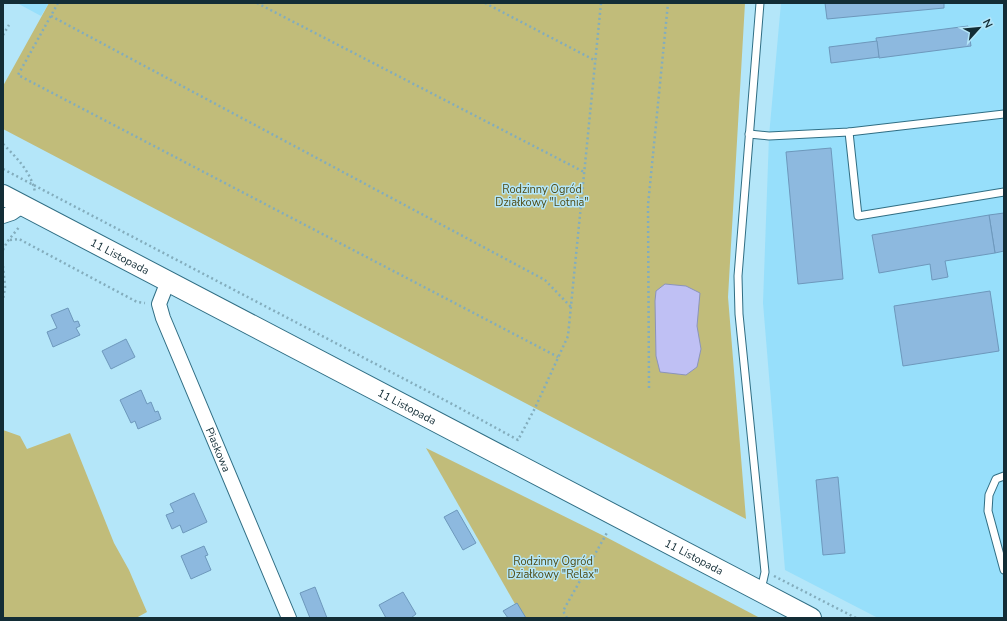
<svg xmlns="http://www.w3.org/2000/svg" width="1007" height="621" font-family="'Nunito Sans',sans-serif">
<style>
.built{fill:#97dffb}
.green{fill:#c1bc7a}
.water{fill:#bfc0f4;stroke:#8b94bb}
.building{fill:#8db9df;stroke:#6d98bc}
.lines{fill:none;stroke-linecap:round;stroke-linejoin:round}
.lane-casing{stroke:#306e84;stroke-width:9}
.street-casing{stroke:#306e84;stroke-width:16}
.secondary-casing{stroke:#306e84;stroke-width:22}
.path{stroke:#83adbd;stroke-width:2.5;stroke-dasharray:2 3;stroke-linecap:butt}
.lane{stroke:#fff;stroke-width:7}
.street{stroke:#fff;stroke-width:14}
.secondary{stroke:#fff;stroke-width:20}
.labels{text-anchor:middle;stroke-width:3;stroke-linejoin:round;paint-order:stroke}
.park-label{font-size:11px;fill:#504c15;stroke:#b4e6f9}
.street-label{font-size:11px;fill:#132d36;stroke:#b4e6f9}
</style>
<rect width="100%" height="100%" fill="#b4e6f9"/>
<g class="built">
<polygon points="17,3 49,3 41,16"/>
<polygon points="781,3 1004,3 1004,618 878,618 785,570 763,303 769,136"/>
</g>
<g class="green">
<polygon points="49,3 745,3 728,297 746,519 3,129 3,86"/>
<polygon points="3,430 20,436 27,449 70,433 114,543 129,570 147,612 136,618 3,618"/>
<polygon points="426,448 604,536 760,618 523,618"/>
</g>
<polygon class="water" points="665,284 686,286 700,293 697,326 701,349 697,367 686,375 660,372 656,356 655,301 656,291"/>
<g class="building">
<polygon points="825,3 944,3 944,8 827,19"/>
<polygon points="968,26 971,46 879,58 876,38"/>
<polygon points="877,41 879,57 831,63 829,47"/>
<polygon points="831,148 843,279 798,284 786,152"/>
<polygon points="1004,213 1004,251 995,253 989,215"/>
<polygon points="989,215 995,253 945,261 948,277 932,280 930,264 879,273 872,235"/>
<polygon points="990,291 999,351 903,366 894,306"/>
<polygon points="68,308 74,322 78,321 80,326 76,328 80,335 53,347 47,332 57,328 51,315"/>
<polygon points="126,339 135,357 111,369 102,351"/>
<polygon points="141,390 147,404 151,402 155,412 158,411 161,419 138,429 135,421 131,423 120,400"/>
<polygon points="838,477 845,553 823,555 816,480"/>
<polygon points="194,493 207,522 183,533 180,525 172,529 166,515 174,512 170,504"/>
<polygon points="457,510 476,543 463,550 444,517"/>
<polygon points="204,546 208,555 205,556 211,570 191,579 181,556"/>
<polygon points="315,587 327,618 310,618 300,593"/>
<polygon points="403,592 416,614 411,618 386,618 379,605"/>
<polygon points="517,603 526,618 508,618 503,611"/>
</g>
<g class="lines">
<g class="lane-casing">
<g id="lane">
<polyline points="849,132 858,216 1004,192"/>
<polyline points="749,134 769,136 849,132 1004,114"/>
<polyline points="1004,476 996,479 989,495 988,511 1004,570"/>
<polyline points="759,589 763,581 765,572 739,314 738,276 760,3"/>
</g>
</g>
<g class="street-casing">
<g id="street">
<polyline points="3,216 12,213 22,206"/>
<path id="s1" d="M 168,281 L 159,304 L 163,318 L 289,618"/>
</g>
</g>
<g class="secondary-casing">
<g id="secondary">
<path id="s2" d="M 3,195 L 811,618"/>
</g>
</g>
<g class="path">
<polyline points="58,3 18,75 558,357"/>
<polyline points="257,3 584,172"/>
<polyline points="485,3 596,61"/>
<polyline points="51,16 545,280 571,307"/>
<polyline points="3,35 9,25"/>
<path d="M 3,144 C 17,158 31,172 35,192"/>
<polyline points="3,169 454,405 518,440 535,408 568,336 601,3"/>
<polyline points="10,240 19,239 137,302 145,303"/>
<polyline points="3,250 7,242 20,226"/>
<polyline points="3,266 5,287 3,300"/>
<polyline points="649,388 648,205 668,3"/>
<polyline points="774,576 856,618"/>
<polyline points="567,618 563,611 608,531"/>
</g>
<use href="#lane" class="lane"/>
<use href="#street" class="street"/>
<use href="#secondary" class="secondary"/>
</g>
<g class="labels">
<g class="park-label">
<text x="542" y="193">Rodzinny Ogród<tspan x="542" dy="13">Działkowy "Lotnia"</tspan></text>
<text x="553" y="565">Rodzinny Ogród<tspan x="553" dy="13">Działkowy "Relax"</tspan></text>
</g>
<g class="street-label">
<text dy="4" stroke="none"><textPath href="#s2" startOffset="132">11 Listopada</textPath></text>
<text dy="4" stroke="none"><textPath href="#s2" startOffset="456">11 Listopada</textPath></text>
<text dy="4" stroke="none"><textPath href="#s1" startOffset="182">Piaskowa</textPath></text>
<text dy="4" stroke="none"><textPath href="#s2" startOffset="780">11 Listopada</textPath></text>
</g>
</g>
<rect width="1007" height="621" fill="none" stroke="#132d36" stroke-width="8"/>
<g transform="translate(979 28) rotate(63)" stroke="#b4e6f9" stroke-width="3" paint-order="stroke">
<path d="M0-3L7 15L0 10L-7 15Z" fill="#132d36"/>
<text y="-6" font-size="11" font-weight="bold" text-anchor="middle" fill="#132d36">N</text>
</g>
</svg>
